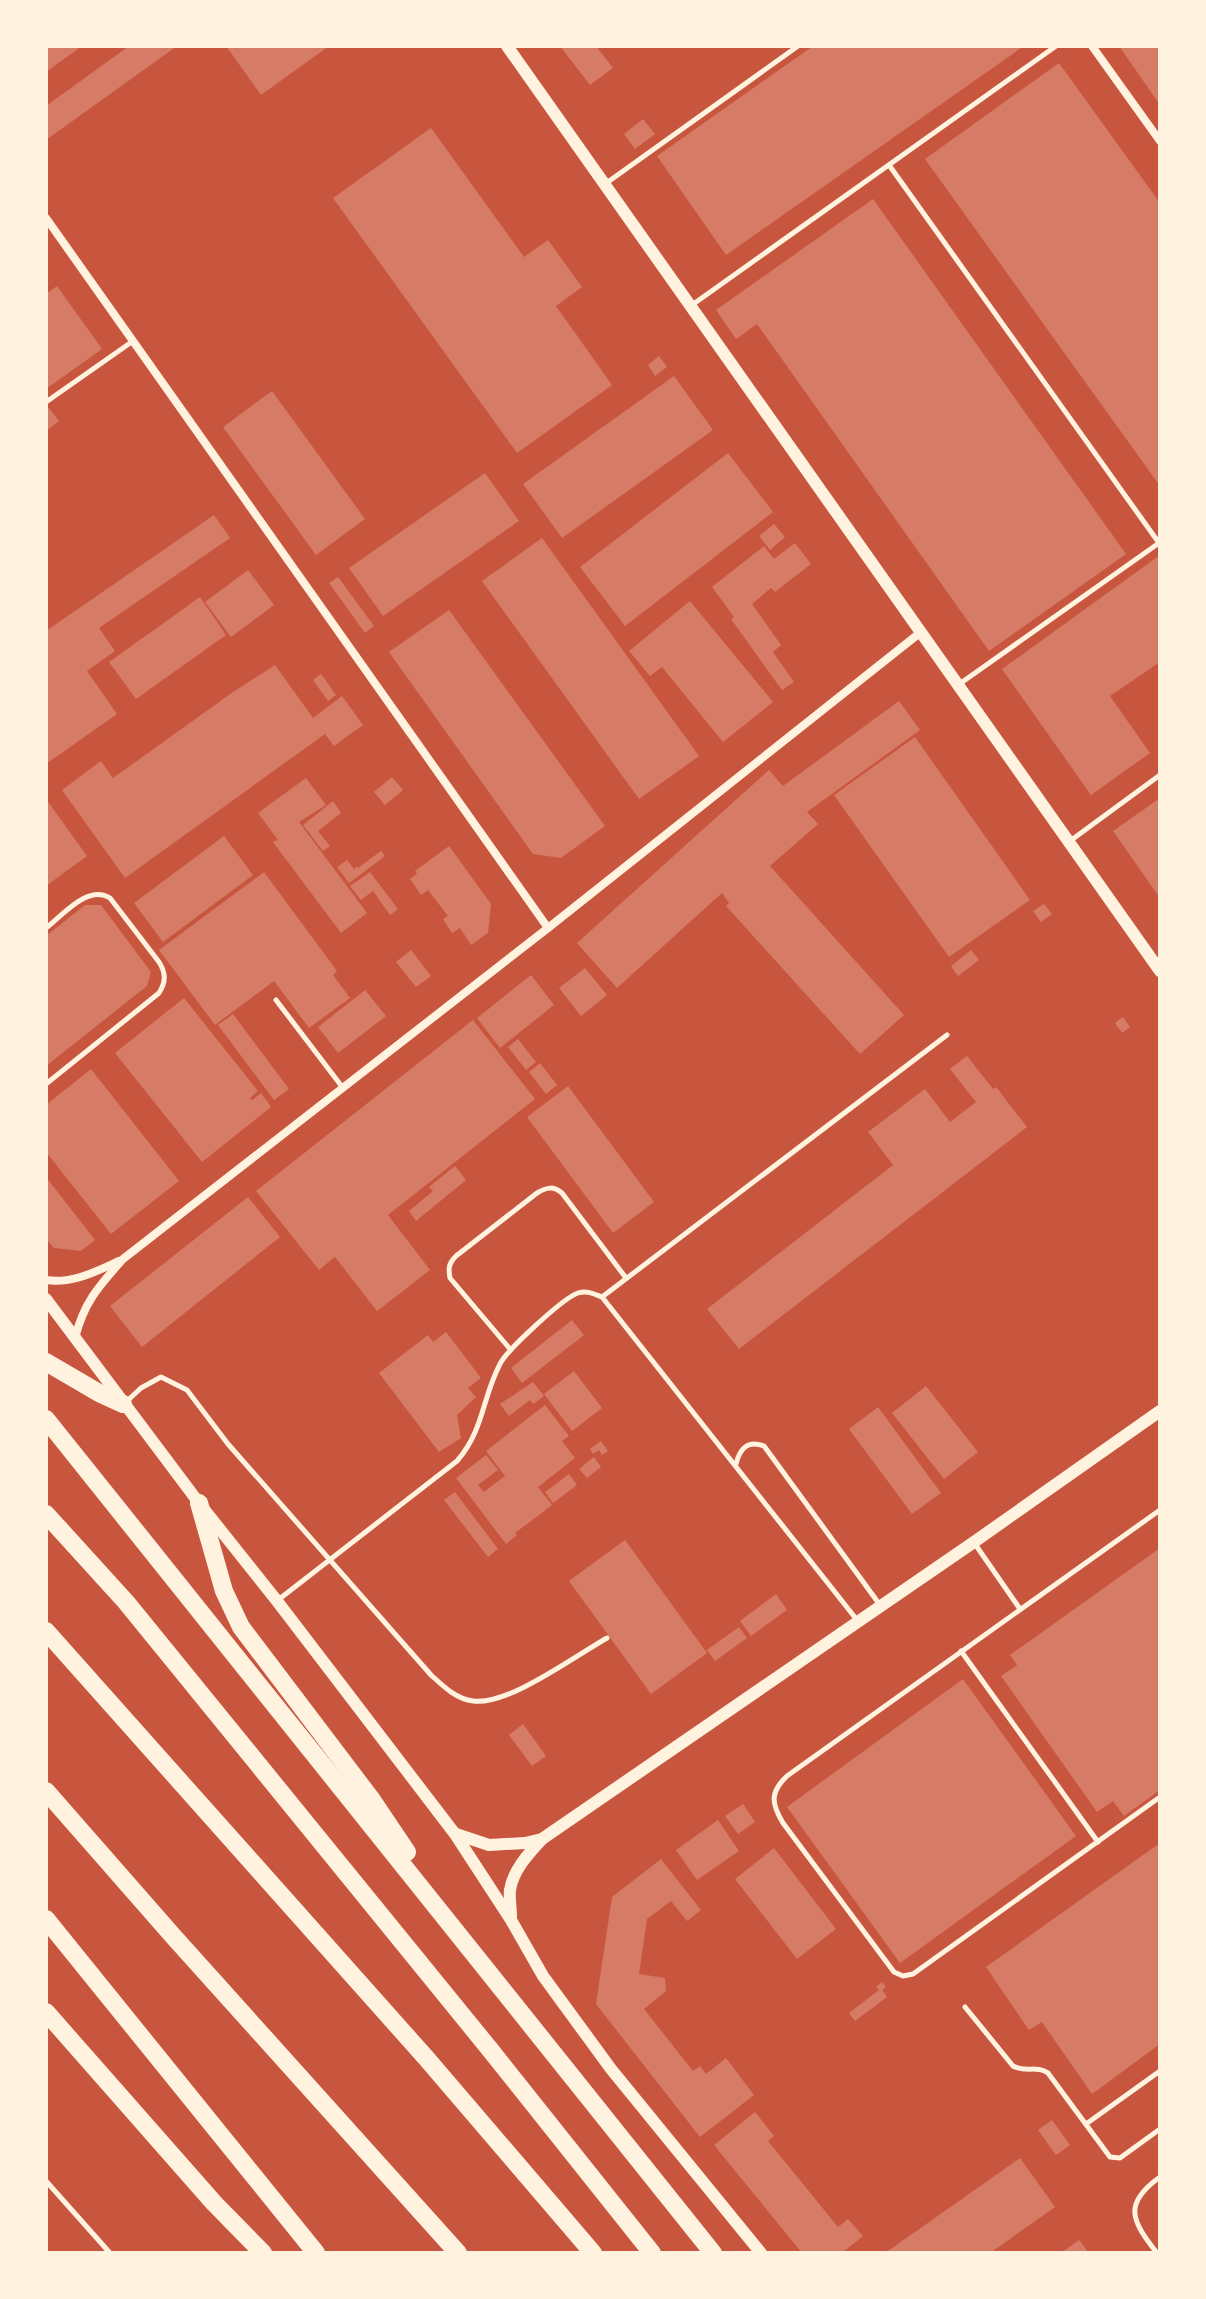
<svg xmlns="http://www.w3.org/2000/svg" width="1206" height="2299" font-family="Quicksand,sans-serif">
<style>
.building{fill:#d67c66}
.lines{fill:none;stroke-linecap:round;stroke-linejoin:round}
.service{stroke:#fff3e0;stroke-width:5}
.minor{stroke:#fff3e0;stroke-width:8}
.tertiary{stroke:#fff3e0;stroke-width:12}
.motorway{stroke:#fff3e0;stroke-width:18}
</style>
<rect width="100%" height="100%" fill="#c8553d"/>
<g class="building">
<polygon points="46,46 82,46 46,72"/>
<polygon points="129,46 177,46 46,140 46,106"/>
<polygon points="226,46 329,46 261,95"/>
<polygon points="560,46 596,46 613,68 590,85"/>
<polygon points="813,46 1024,46 726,255 657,156"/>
<polygon points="1119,46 1160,46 1160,105"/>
<polygon points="1059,63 1160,203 1160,486 925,159"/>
<polygon points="643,119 655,134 635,149 624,134"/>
<polygon points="431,128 524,257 548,240 582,287 556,306 612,385 517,453 333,198"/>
<polygon points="873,199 1126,554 989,651 757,324 736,339 716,310"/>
<polygon points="57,286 102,349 46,389 46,294"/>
<polygon points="659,356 667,367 655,376 648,365"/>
<polygon points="674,376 713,430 562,538 523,484"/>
<polygon points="272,391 365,519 316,555 223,427"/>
<polygon points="49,408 59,421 46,431 46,409"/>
<polygon points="728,453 773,512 625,626 580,567"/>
<polygon points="485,473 519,521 383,616 349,568"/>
<polygon points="214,515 230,538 99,628 115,651 87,671 117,714 46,764 46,631"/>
<polygon points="774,524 785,537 770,550 759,536"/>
<polygon points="542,538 699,756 639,799 482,581"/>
<polygon points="795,543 811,564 775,592 771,588 752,604 781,645 773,652 794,682 782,690 731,619 734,617 712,587 764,546 774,559"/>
<polygon points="1160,555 1160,662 1110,696 1150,753 1091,795 1002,669"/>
<polygon points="248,570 274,605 231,637 205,602"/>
<polygon points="338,577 374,626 365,633 329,583"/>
<polygon points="200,597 226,635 136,699 109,662"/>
<polygon points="690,601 773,702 723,742 662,667 650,676 629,651"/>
<polygon points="449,610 605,826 561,858 533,854 389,652"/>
<polygon points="275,665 313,718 342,696 363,725 334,746 325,734 125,878 62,790 101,761 113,778 233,692"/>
<polygon points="321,674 336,695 328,701 313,680"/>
<polygon points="899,701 920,730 807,812 818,824 770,866 904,1015 860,1054 726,906 729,903 722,893 617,988 577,943 769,770 783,786"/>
<polygon points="915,737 1030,900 949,957 834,795"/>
<polygon points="392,777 403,790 385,805 374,792"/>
<polygon points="306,778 326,805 299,822 367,913 341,933 273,842 278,840 258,813"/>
<polygon points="1160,798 1160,898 1113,831"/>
<polygon points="46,799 87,856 46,886"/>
<polygon points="333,801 341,813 318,831 330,846 323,851 303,825"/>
<polygon points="224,836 253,875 163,942 134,903"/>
<polygon points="449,846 491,904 488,933 471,945 460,928 452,933 443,919 448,916 428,890 421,895 410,879 417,874 415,871"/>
<polygon points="381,851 385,856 349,883 337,867 347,860 354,869 357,866 358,868"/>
<polygon points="264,872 337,971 333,975 350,998 309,1028 274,981 215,1025 159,950"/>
<polygon points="370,872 398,909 390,915 373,891 361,900 350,886"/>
<polygon points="1044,904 1052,914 1041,922 1033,911"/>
<polygon points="85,905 101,905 151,972 147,986 46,1066 46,936"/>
<polygon points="411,950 431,976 416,987 396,962"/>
<polygon points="971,950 979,960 958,976 951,966"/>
<polygon points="585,968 607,995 581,1016 559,988"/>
<polygon points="531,975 554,1005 500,1048 477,1018"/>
<polygon points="365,990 386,1016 338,1053 318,1027"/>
<polygon points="184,998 258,1091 250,1098 252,1100 261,1093 271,1107 202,1162 115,1053"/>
<polygon points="233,1014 289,1089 274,1100 218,1025"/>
<polygon points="1123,1017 1130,1027 1122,1033 1115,1023"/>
<polygon points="473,1020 535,1099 388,1215 430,1270 377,1311 335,1257 319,1270 256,1191"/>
<polygon points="518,1039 536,1062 526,1070 508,1047"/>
<polygon points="967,1056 993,1089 996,1087 1027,1127 739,1349 707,1309 893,1165 868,1132 925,1089 950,1122 976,1102 950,1069"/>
<polygon points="540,1063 557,1085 546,1094 529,1072"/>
<polygon points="91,1069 179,1181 111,1234 46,1152 46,1105"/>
<polygon points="568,1086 654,1202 613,1233 527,1117"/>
<polygon points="455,1166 466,1180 416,1221 409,1211 433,1191 429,1187"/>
<polygon points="46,1177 95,1240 81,1251 54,1248 46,1239"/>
<polygon points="248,1197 280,1237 142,1347 110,1306"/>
<polygon points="572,1320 584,1335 522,1383 511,1368"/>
<polygon points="446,1332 481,1378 468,1388 476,1397 457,1415 461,1438 439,1452 379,1373 428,1335 433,1342"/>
<polygon points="574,1371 602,1408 572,1431 544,1394"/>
<polygon points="533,1382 544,1396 533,1404 530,1400 509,1416 500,1404"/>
<polygon points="926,1386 978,1452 944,1479 892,1413"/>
<polygon points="545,1405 569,1436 562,1441 575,1458 538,1487 552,1505 515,1533 517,1535 506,1544 456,1478 486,1455 498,1470 478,1485 484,1492 505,1476 486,1451"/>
<polygon points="878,1407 941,1493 912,1514 849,1429"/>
<polygon points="601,1441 608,1451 602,1455 599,1450 593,1454 590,1449"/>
<polygon points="594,1457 601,1467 587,1478 579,1469"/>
<polygon points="569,1474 577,1485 553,1503 545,1492"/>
<polygon points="455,1492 498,1549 488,1557 444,1500"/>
<polygon points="625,1540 707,1653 651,1694 569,1581"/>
<polygon points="1160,1548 1160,1790 1124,1816 1113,1801 1097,1812 1001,1676 1017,1665 1010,1655"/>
<polygon points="776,1594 787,1610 751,1636 740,1621"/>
<polygon points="739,1627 747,1638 715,1661 707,1650"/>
<polygon points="963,1679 1076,1836 900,1963 787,1807"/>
<polygon points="523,1724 546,1756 532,1766 509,1735"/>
<polygon points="743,1804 755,1822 738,1834 725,1816"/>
<polygon points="718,1820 739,1851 697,1880 676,1850"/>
<polygon points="1160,1843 1160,2044 1092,2094 1042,2022 1029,2030 986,1967"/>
<polygon points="774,1848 836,1929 797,1959 735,1879"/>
<polygon points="661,1859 701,1910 687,1921 671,1901 647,1919 639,1974 665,1978 666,1991 644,2009 693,2071 700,2066 706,2074 726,2058 754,2095 700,2137 596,2004 612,1897"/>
<polygon points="882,1982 886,1987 882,1990 887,1997 855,2021 849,2013 879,1990 876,1987"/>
<polygon points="755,2112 774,2136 768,2141 838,2227 848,2219 863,2236 842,2253 802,2253 714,2145"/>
<polygon points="1052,2120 1070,2145 1056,2155 1038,2130"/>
<polygon points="1020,2158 1055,2207 990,2253 885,2253"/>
<polygon points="1079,2240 1089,2253 1061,2253"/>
</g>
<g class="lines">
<g class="service">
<polyline points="889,165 1159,543"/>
<polyline points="605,184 798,46"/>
<polyline points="692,305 1056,46"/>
<polyline points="46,402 133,341"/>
<polyline points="958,685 1159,543"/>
<polyline points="1070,841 1160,775"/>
<path d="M 46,928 C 63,915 88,884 110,898 L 159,962 C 166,973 166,982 159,993 L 46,1084"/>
<polyline points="276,1000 343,1088"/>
<polyline points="602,1297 947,1035"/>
<path d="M 510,1349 L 450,1278 C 448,1268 449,1263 456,1256 L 537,1193 C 547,1187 553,1186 562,1193 L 626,1278"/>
<path d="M 127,1401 L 141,1388 L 161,1377 L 187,1390 L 228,1444 L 431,1675 C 443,1686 456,1699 473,1701 C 508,1706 575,1656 607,1638"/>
<path d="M 736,1464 C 740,1448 748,1440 764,1446 L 880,1605"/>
<path d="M 1160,1510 L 787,1776 C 770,1792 771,1803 783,1823 L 894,1972 L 903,1976 L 913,1974 L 1160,1797"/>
<polyline points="975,1544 1020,1609"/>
<path d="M 278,1600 L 457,1461 C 484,1430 482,1398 500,1364 C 507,1350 563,1298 578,1293 C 587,1290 594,1294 602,1297 L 857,1620"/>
<polyline points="961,1651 1098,1842"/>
<path d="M 965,2007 L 1013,2066 C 1025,2073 1037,2065 1048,2073 L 1110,2157 L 1120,2158 L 1160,2129"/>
<polyline points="1086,2124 1160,2071"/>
<polyline points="46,2181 110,2253"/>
<path d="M 1157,2253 C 1132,2221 1122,2204 1160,2177"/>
</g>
<g class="minor">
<polyline points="1092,46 1160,141"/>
<polyline points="46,218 548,928"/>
<path d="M 46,1280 C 72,1284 95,1272 119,1261"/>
<path d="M 75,1338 C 84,1302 99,1286 123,1259 L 548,928 L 921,632"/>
</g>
<g class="tertiary">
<polyline points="507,46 1160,971"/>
<polyline points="46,1299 199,1503 277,1601 455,1834 511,1920 543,1976 611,2069 761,2253"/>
<polyline points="456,1834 489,1845 525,1843 542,1839"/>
<path d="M 511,1917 C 511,1908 509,1898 510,1890 C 513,1870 529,1853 542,1839 L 974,1542 L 1160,1411"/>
</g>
<g class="motorway">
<polyline points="46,1362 99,1393 123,1404"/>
<polyline points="46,1419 713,2253"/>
<polyline points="199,1503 224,1591 241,1627 372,1800 407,1852"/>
<polyline points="46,1514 126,1602 492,2052 652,2253"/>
<polyline points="46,1631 427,2059 593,2253"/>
<polyline points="46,1791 173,1936 458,2253"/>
<polyline points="46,1919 316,2253"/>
<polyline points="46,2012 214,2203 263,2253"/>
</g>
</g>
<rect width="1206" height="2299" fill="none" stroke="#fff3e0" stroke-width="96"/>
</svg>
